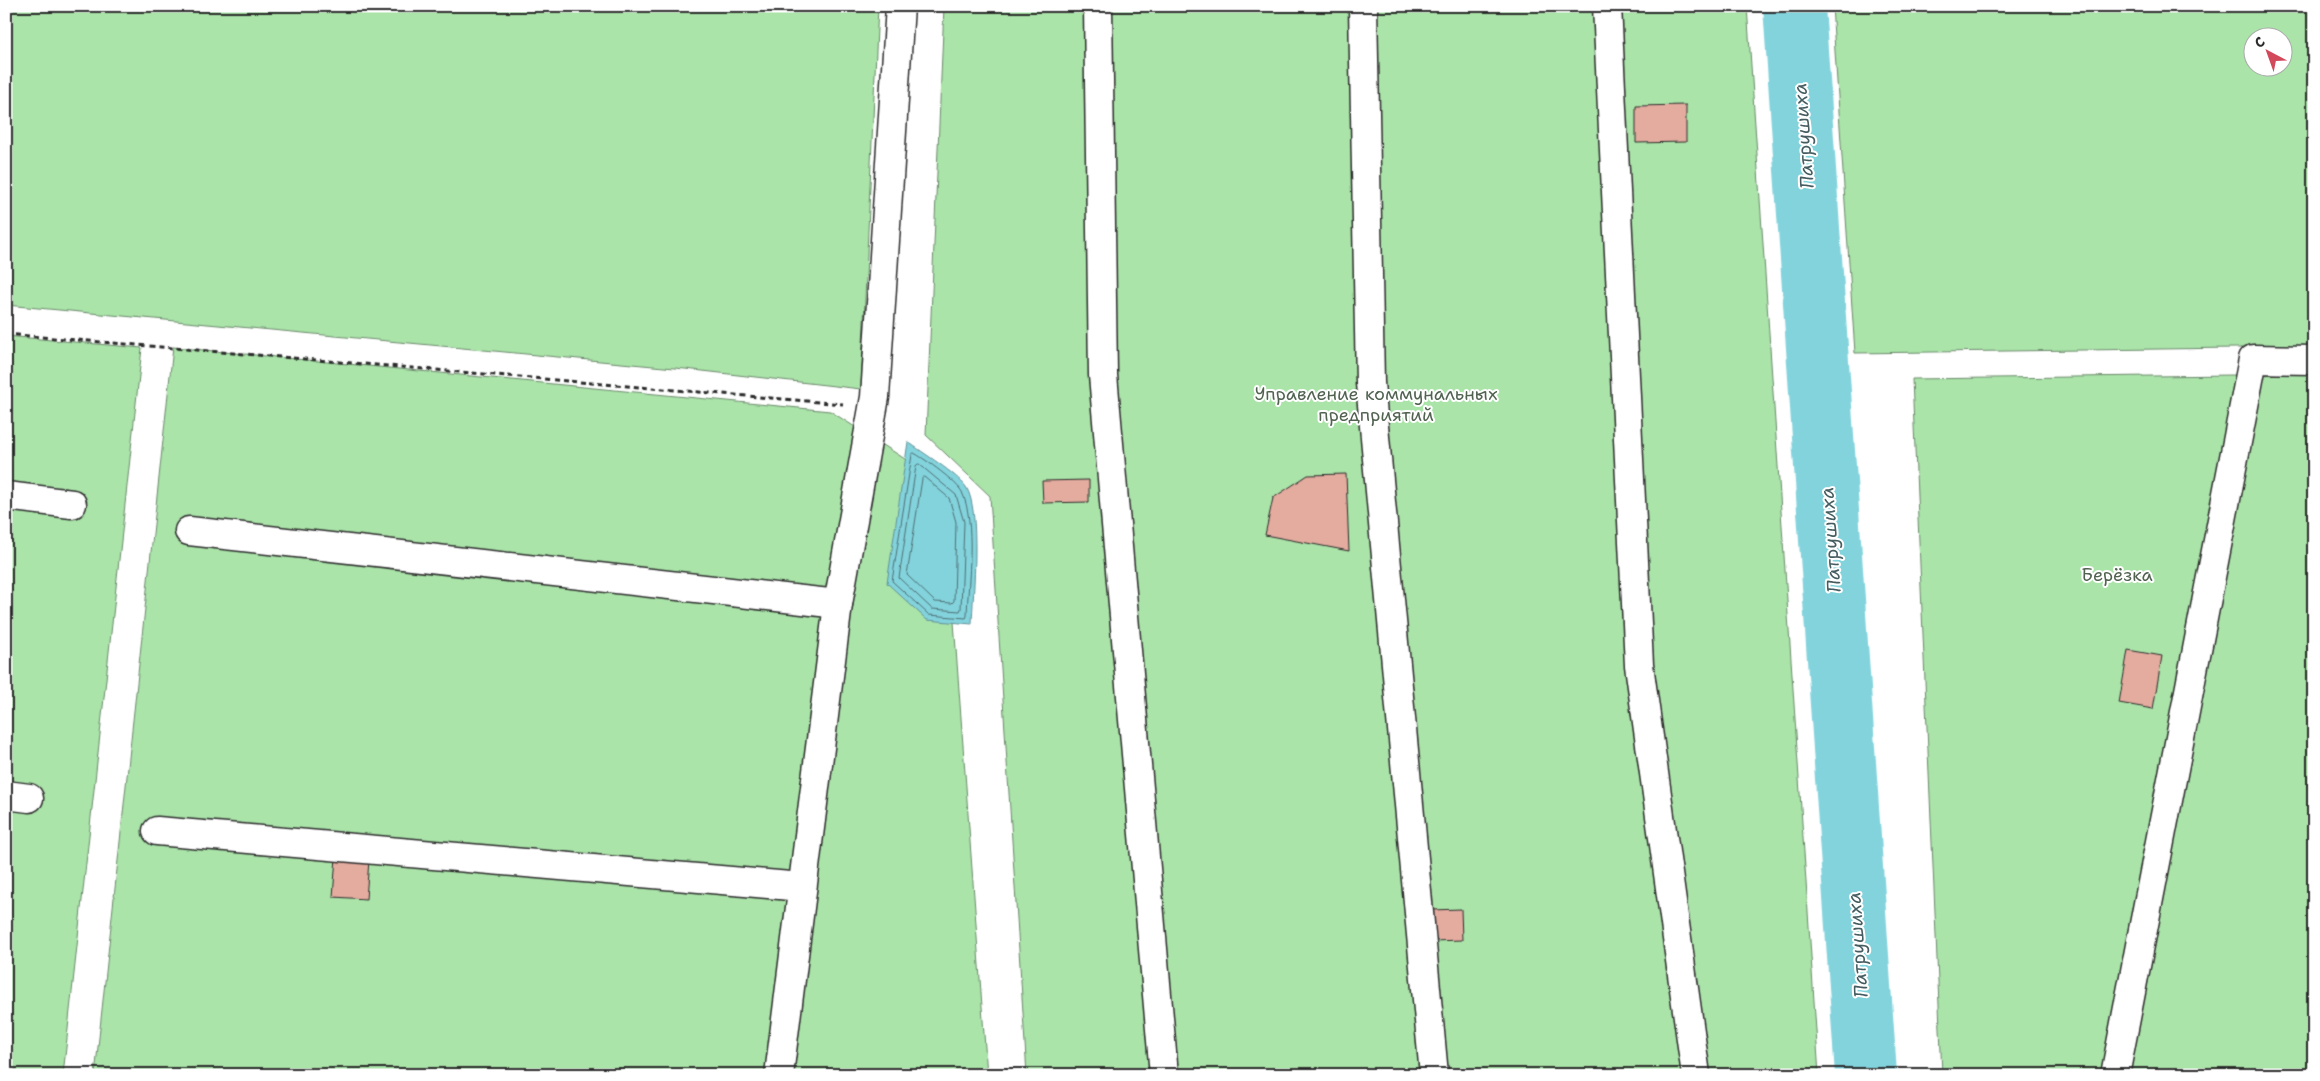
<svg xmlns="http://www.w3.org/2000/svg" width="2320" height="1081" font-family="'Shantell Sans',sans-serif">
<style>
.green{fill:#aae4a9;stroke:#6a886a;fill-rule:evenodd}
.water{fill:#83d3dd;stroke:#609096}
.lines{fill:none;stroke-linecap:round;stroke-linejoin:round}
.shore{stroke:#4e6e72;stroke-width:1}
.river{stroke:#83d3dd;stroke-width:62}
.building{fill:#e4ab9f;stroke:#2b2b2b}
.minor-casing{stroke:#2b2b2b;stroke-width:31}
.path{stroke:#2b2b2b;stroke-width:3;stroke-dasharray:5 4;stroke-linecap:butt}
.minor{stroke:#fff;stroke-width:28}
.labels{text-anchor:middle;stroke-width:4;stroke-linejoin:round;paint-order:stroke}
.park-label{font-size:18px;fill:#516251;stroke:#fff}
.water-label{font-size:19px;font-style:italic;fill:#455d60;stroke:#fff}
</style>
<rect width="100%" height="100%" fill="#fff"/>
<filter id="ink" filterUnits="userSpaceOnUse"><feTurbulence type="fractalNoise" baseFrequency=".02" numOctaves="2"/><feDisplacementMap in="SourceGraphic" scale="10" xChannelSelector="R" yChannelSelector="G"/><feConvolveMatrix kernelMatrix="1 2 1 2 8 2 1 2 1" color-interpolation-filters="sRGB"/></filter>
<g filter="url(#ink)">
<g class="green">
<polygon points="6,6 878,6 861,389 685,369 6,305"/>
<polygon points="944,6 1747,6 1819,1075 1027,1075 990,496 926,435"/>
<path d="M 1832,6 L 2314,6 L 2314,347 L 1855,353 ZM 2252,38 L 2282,38 L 2282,68 L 2252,68 Z"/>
<polygon points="6,336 142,348 63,1075 6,1075"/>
<polygon points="173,347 830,411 944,484 987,1075 95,1075"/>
<polygon points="2314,374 2314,1075 1942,1075 1912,379"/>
</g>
<path class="water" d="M 908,442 C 922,452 957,474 966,487 C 981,509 973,595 972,624 L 927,620 L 887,583 Z"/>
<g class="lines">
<g class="shore">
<path d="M 914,453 C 924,458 958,483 962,492 C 976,523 968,581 967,616 L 966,618 L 929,615 L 892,581 L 912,455 Z"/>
<polygon points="919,464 956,495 964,522 961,609 960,611 932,609 899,578 916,466"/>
<polygon points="924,477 949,498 956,522 954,601 952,603 935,602 907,575 922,479"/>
</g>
<polyline class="river" points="1794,6 1866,1075"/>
</g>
<g class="building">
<polygon points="1686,105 1686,142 1636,143 1636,106"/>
<polygon points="1346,474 1349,551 1265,535 1273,498 1308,475"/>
<polygon points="1089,480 1089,502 1043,503 1042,481"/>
<polygon points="2128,650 2162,656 2153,709 2119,703"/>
<polygon points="336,857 369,860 366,899 333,897"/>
<polygon points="1461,909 1462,940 1432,941 1431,910"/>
</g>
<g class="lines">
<g class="minor-casing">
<g id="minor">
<polyline points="1098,6 1103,375 1164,1075"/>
<polyline points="1363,6 1370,383 1434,1075"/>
<polyline points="1607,6 1639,665 1696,1075"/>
<polyline points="6,496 72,504"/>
<polyline points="189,531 838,604"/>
<polyline points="6,795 29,798"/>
<polyline points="157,831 802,887"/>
<polyline points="779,1075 838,604 875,397 900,6"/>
<polyline points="2115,1075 2253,359 2314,360"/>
</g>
</g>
<polyline class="path" points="6,334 843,404"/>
<use href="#minor" class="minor"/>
</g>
</g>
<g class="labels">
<g class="park-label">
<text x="1376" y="400">Управление коммунальных<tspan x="1376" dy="21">предприятий</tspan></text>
<text x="2117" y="581">Берёзка</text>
</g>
<g class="water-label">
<text transform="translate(1803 136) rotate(-94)" y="7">Патрушиха</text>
<text transform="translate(1830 540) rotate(-94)" y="7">Патрушиха</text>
<text transform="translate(1857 945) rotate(-94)" y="7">Патрушиха</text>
</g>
</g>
<rect width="2320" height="1081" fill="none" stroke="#fff" stroke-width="25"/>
<rect x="12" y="12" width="2295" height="1056" fill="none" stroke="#2b2b2b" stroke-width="2" filter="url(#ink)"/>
<g transform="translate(2268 52) rotate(319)"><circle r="24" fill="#ffffff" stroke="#aaaaaa"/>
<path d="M0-4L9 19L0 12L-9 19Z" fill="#d1495b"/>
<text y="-8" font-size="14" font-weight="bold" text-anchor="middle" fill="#2b2b2b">С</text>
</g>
</svg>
